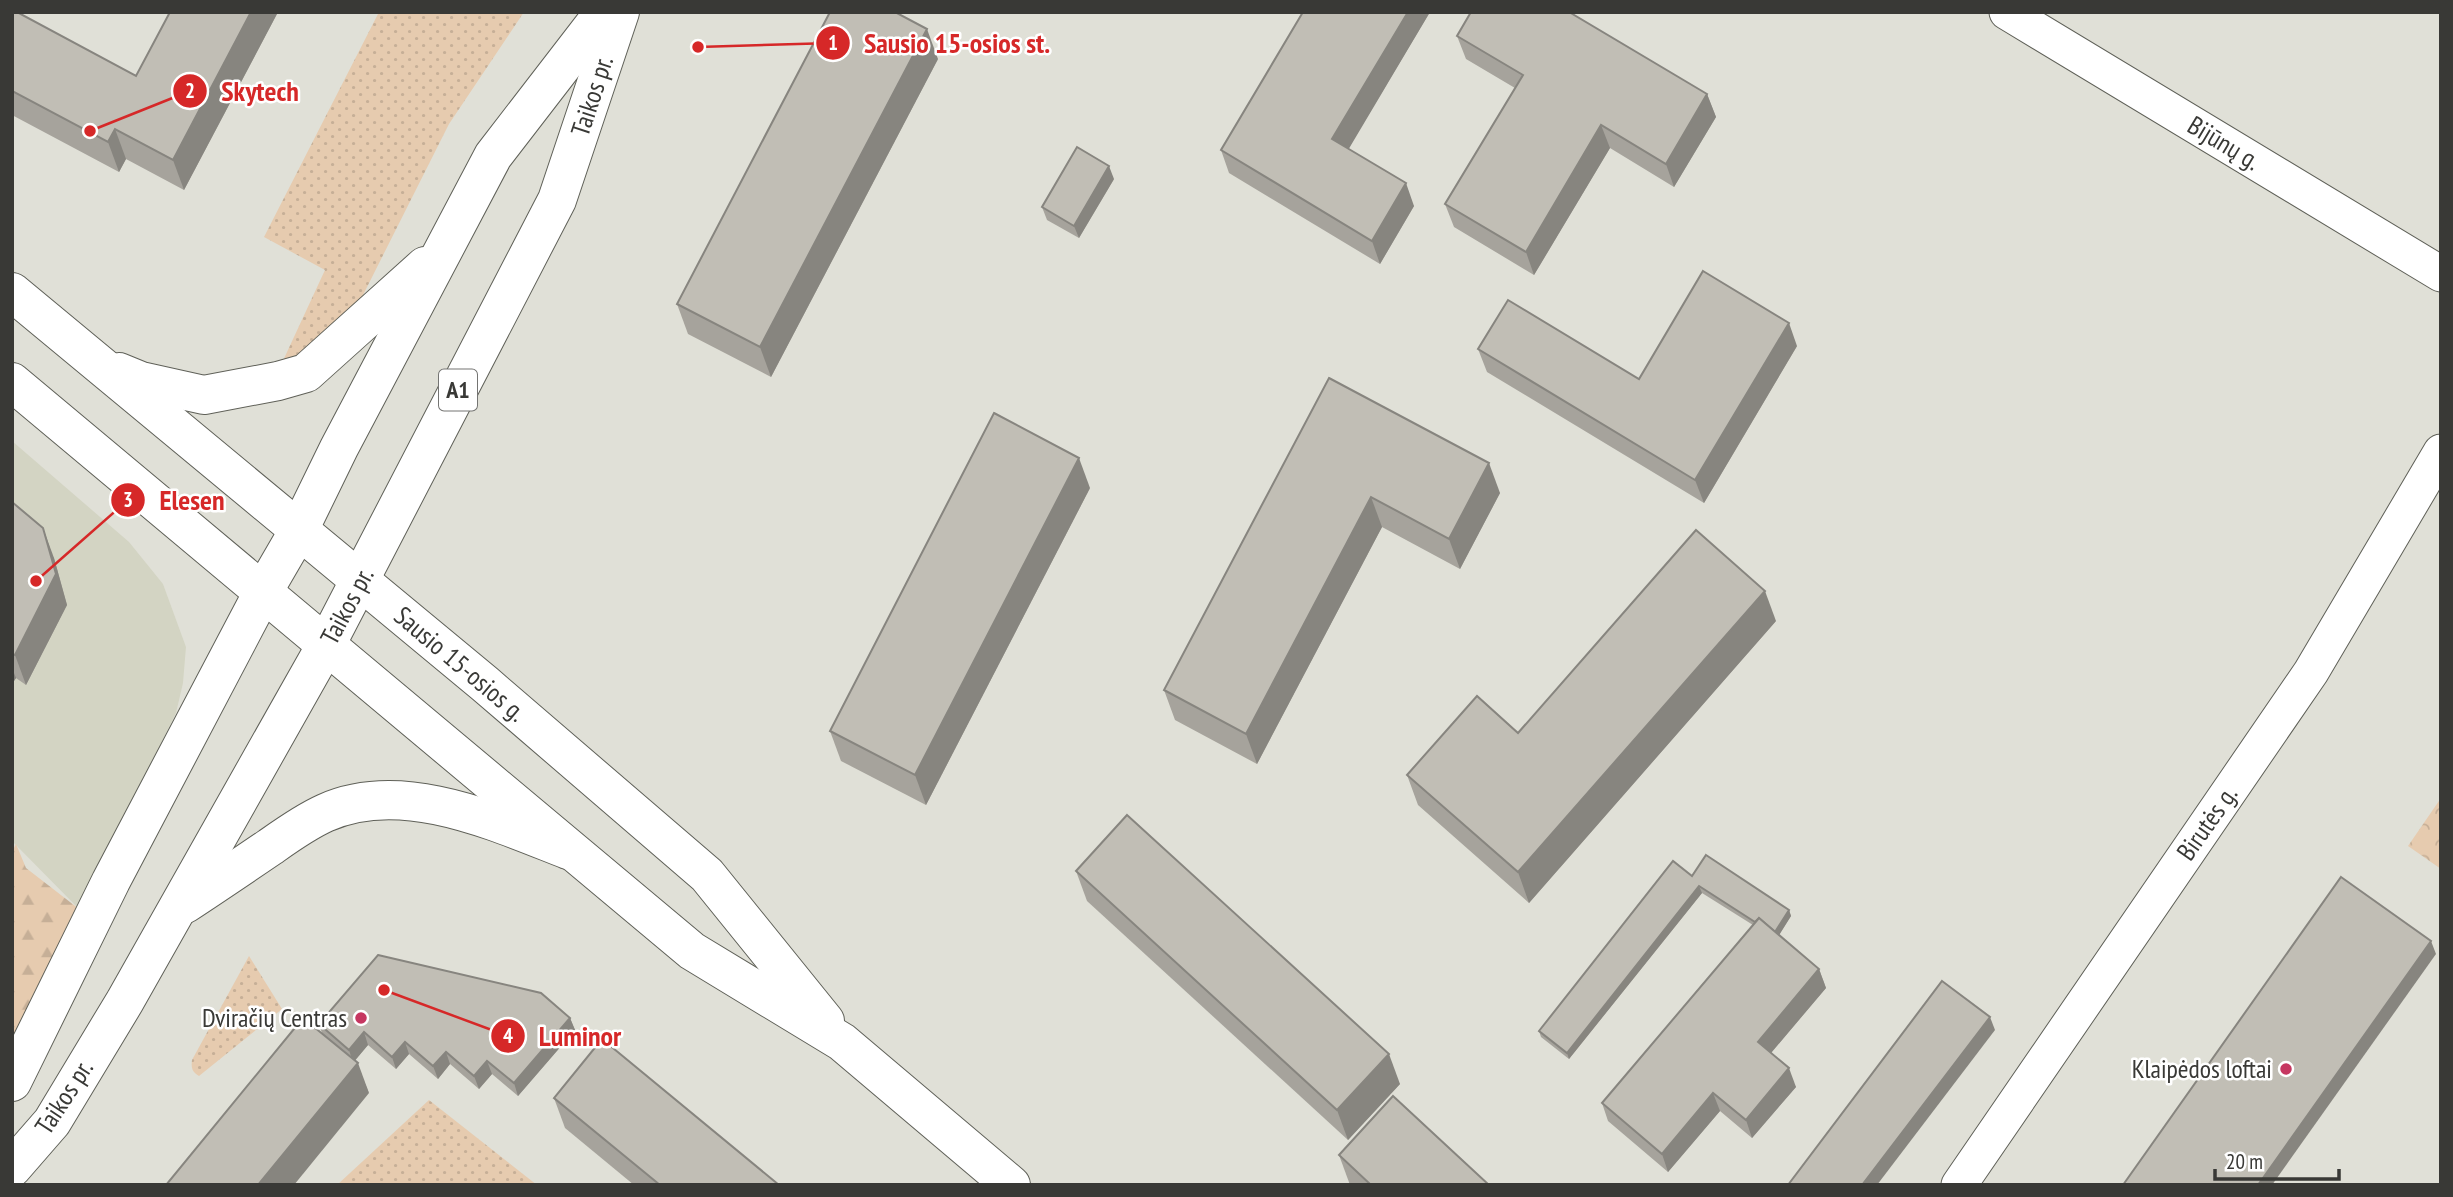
<svg xmlns="http://www.w3.org/2000/svg" width="2453" height="1197" font-family="'PT Sans Narrow',sans-serif">
<style>
.built{fill:#d3d4c3}
.grass{fill:url(#grass-dots)}
.forest{fill:url(#forest-firs)}
.park{fill:url(#park-crowns)}
.lines{fill:none;stroke-linecap:round;stroke-linejoin:round}
.minor-casing{stroke:#5f6058;stroke-width:37}
.tertiary-casing{stroke:#5f6058;stroke-width:40}
.primary-casing{stroke:#5f6058;stroke-width:40}
.minor{stroke:#fff;stroke-width:35}
.tertiary{stroke:#fff;stroke-width:38}
.primary{stroke:#fff;stroke-width:38}
.wall{fill:#a6a39c}
.shaded-wall{fill:#87857f}
.building{fill:#c1beb5;stroke:#87857f;stroke-width:2}
.poi-dot{fill:#c63761;stroke:#fff;stroke-width:2.5}
.labels{text-anchor:middle;stroke-width:5;stroke-linejoin:round;paint-order:stroke}
.shield{fill:#fff;stroke:#747472;stroke-width:2}
.shield-label{font-size:24px;font-weight:bold;fill:#393936}
.street-label{font-size:26px;fill:#393936;stroke:#fff}
.poi-label{font-size:26px;fill:#393936;stroke:#fff;text-anchor:end}
.leader{fill:none;stroke:#d62828;stroke-width:2.5}
.callout-dot{fill:#d62828;stroke:#fff;stroke-width:2.5}
.mark-label{font-size:21px;text-anchor:middle;font-weight:bold;fill:#fff}
.callout-label{font-size:28px;text-anchor:middle;font-weight:bold;fill:#d62828;stroke:#fff;stroke-width:5;stroke-linejoin:round;paint-order:stroke}
</style>
<defs>
<pattern id="grass-dots" width="8" height="8" patternUnits="userSpaceOnUse" patternTransform="scale(1.75)"><rect width="8" height="8" fill="#e6cbaf"/><path d="M2 2h.1M6 6h.1" fill="none" stroke="#c6af97" stroke-width="1.8" stroke-linecap="round"/></pattern>
<pattern id="forest-firs" width="22" height="20" patternUnits="userSpaceOnUse" patternTransform="scale(1.75)"><rect width="22" height="20" fill="#e6cbaf"/><path d="M5 1l3.5 6h-7zM16 11l3.5 6h-7z" fill="#c6af97"/></pattern>
<pattern id="park-crowns" width="20" height="18" patternUnits="userSpaceOnUse" patternTransform="scale(1.75)"><rect width="20" height="18" fill="#e6cbaf"/><path d="M2 6a3 3 0 1 1 6 0M12 15a3 3 0 1 1 6 0" fill="none" stroke="#c6af97"/></pattern>
</defs>
<rect width="100%" height="100%" fill="#e0e0d7"/>
<polygon class="built" points="12,441 129,542 163,584 186,647 183,683 176,713 79,909 12,841"/>
<g class="grass">
<polygon points="379,12 524,12 449,124 358,305 318,343 281,365 325,270 264,237"/>
<path d="M 249,956 L 282,1009 L 199,1076 C 192,1072 191,1068 192,1060 Z"/>
<polygon points="429,1100 537,1185 337,1185"/>
</g>
<polygon class="forest" points="16,844 26,868 79,909 12,1040 12,852"/>
<polygon class="park" points="2441,798 2441,869 2408,846"/>
<g class="lines">
<g class="minor-casing">
<g id="minor">
<polyline points="2007,12 2441,274"/>
<polyline points="1959,1185 2311,672 2441,452"/>
</g>
</g>
<g class="tertiary-casing">
<g id="tertiary">
<path d="M 185,904 C 214,885 242,866 270,847 C 287,835 305,822 325,813 C 402,778 496,822 568,850"/>
<polyline points="12,1082 111,881 263,592"/>
<polyline points="12,1168 52,1122 125,1001 326,645"/>
</g>
</g>
<g class="primary-casing">
<g id="primary">
<polyline points="12,292 485,684 707,875 825,1021"/>
<polyline points="119,372 141,381 204,395 278,381 306,373 425,266"/>
<polyline points="12,382 692,951 842,1042 1011,1185"/>
<polyline points="263,592 299,530 339,448 493,156 604,12"/>
<polyline points="326,645 557,200 620,12"/>
</g>
</g>
<use href="#minor" class="minor"/>
<use href="#tertiary" class="tertiary"/>
<use href="#primary" class="primary"/>
</g>
<g class="wall">
<polygon points="12,12 136,76 170,12 278,12 184,190 126,159 119,172 12,115"/>
<polygon points="1303,12 1430,12 1348,149 1414,206 1380,264 1229,173 1221,150"/>
<polygon points="1457,36 1707,94 1716,117 1674,187 1610,148 1534,275 1454,227 1445,204 1515,88 1466,59"/>
<polygon points="938,59 771,377 688,334 677,304"/>
<polygon points="1114,179 1079,238 1047,220 1042,207"/>
<polygon points="1797,346 1704,503 1487,372 1478,349 1639,379"/>
<polygon points="1329,378 1500,493 1460,569 1382,527 1257,764 1175,720 1164,690"/>
<polygon points="1090,488 926,805 841,761 830,731"/>
<polygon points="12,502 54,558 67,605 26,685 16,678 12,684"/>
<polygon points="1776,621 1529,903 1418,805 1407,775 1518,733"/>
<polygon points="1076,871 1400,1084 1348,1140 1087,901"/>
<polygon points="1692,876 1789,910 1791,916 1779,935 1819,969 1826,988 1771,1053 1796,1087 1752,1138 1720,1111 1668,1172 1608,1121 1602,1103 1753,925 1702,893 1569,1059 1541,1037 1539,1031"/>
<polygon points="570,1018 575,1030 518,1096 492,1074 479,1089 450,1064 438,1079 409,1054 396,1069 368,1045 355,1060 369,1093 322,1033 319,1024"/>
<polygon points="554,1098 779,1185 634,1185 565,1128"/>
<polygon points="1339,1155 1489,1185 1350,1185"/>
</g>
<g class="shaded-wall">
<polygon points="251,12 278,12 184,190 173,160"/>
<polygon points="1408,12 1430,12 1341,162 1332,139"/>
<polygon points="927,29 938,59 771,377 760,347"/>
<polygon points="1707,94 1716,117 1674,187 1666,164"/>
<polygon points="1601,125 1610,148 1534,275 1526,252"/>
<polygon points="115,129 126,159 119,172 108,142"/>
<polygon points="1109,166 1114,179 1079,238 1074,226"/>
<polygon points="1406,183 1414,206 1380,264 1372,241"/>
<polygon points="1789,323 1797,346 1704,503 1695,480"/>
<polygon points="1079,458 1090,488 926,805 915,775"/>
<polygon points="1489,463 1500,493 1460,569 1449,539"/>
<polygon points="1371,497 1382,527 1257,764 1246,734"/>
<polygon points="43,528 54,558 67,605 26,685 15,655"/>
<polygon points="1765,591 1776,621 1529,903 1518,872"/>
<polygon points="12,668 16,678 12,684"/>
<polygon points="1699,886 1702,893 1569,1059 1567,1053"/>
<polygon points="1789,910 1791,916 1776,940 1774,934"/>
<polygon points="2431,941 2436,954 2272,1185 2258,1185"/>
<polygon points="1819,969 1826,988 1765,1060 1758,1042"/>
<polygon points="1990,1017 1995,1030 1877,1185 1862,1185"/>
<polygon points="570,1018 575,1030 518,1096 514,1083"/>
<polygon points="364,1032 368,1045 353,1063 349,1050"/>
<polygon points="405,1042 409,1054 396,1069 392,1057"/>
<polygon points="446,1052 450,1064 438,1079 433,1066"/>
<polygon points="1389,1054 1400,1084 1348,1140 1337,1110"/>
<polygon points="487,1061 492,1074 479,1089 474,1076"/>
<polygon points="358,1063 369,1093 294,1185 258,1185"/>
<polygon points="1789,1068 1796,1087 1752,1138 1746,1120"/>
<polygon points="1713,1093 1720,1111 1668,1172 1662,1154"/>
</g>
<g class="building">
<polygon points="12,12 17,12 136,76 170,12 251,12 173,160 115,129 108,142 12,91"/>
<polygon points="830,12 895,12 927,29 760,347 677,304"/>
<polygon points="1303,12 1408,12 1332,139 1406,183 1372,241 1221,150"/>
<polygon points="1471,12 1569,12 1707,94 1666,164 1601,125 1526,252 1445,204 1523,75 1457,36"/>
<polygon points="1077,147 1109,166 1074,226 1042,207"/>
<polygon points="1703,271 1789,323 1695,480 1478,349 1508,300 1639,379"/>
<polygon points="1329,378 1489,463 1449,539 1371,497 1246,734 1164,690"/>
<polygon points="994,413 1079,458 915,775 830,731"/>
<polygon points="12,502 43,528 56,574 15,655 12,654"/>
<polygon points="1696,530 1765,591 1518,872 1407,775 1477,696 1518,733"/>
<polygon points="1127,815 1389,1054 1337,1110 1076,871"/>
<polygon points="1706,855 1789,910 1775,932 1759,918 1755,922 1699,886 1567,1053 1539,1031 1673,861 1692,876"/>
<polygon points="2341,877 2431,941 2258,1185 2123,1185"/>
<polygon points="1759,918 1819,969 1758,1042 1789,1068 1746,1120 1713,1093 1662,1154 1602,1103"/>
<polygon points="378,955 541,993 570,1018 514,1083 487,1061 474,1076 446,1052 433,1066 405,1042 392,1057 364,1032 349,1050 319,1024"/>
<polygon points="1942,981 1990,1017 1862,1185 1788,1185"/>
<polygon points="303,1018 358,1063 258,1185 166,1185"/>
<polygon points="602,1039 779,1185 660,1185 554,1098"/>
<polygon points="1393,1096 1489,1185 1371,1185 1339,1155"/>
</g>
<g class="poi-dot">
<circle cx="361" cy="1018" r="7"/>
<circle cx="2286" cy="1069" r="7"/>
</g>
<g class="labels">
<rect class="shield" x="439" y="369.5" width="38" height="41" rx="5"/>
<g class="shield-label">
<text x="458" y="398">A1</text>
</g>
<g class="street-label">
<text transform="translate(592 96) rotate(-72)" y="9">Taikos pr.</text>
<text transform="translate(2224 143) rotate(31)" y="9">Bijūnų g.</text>
<text transform="translate(347 606) rotate(-62)" y="9">Taikos pr.</text>
<text transform="translate(460 664) rotate(40)" y="9">Sausio 15-osios g.</text>
<text transform="translate(2207 823) rotate(-55)" y="9">Birutės g.</text>
<text transform="translate(64 1097) rotate(-57)" y="9">Taikos pr.</text>
</g>
<g class="poi-label">
<text x="347" y="1027">Dviračių Centras</text>
<text x="2272" y="1078">Klaipėdos loftai</text>
</g>
</g>
<path class="leader" d="M698 47L833 43M90 131L190 91M36 581L128 500M384 990L508 1036"/>
<g class="callout-dot">
<circle cx="698" cy="47" r="7"/>
<circle cx="90" cy="131" r="7"/>
<circle cx="36" cy="581" r="7"/>
<circle cx="384" cy="990" r="7"/>
<circle cx="833" cy="43" r="18"/>
<circle cx="190" cy="91" r="18"/>
<circle cx="128" cy="500" r="18"/>
<circle cx="508" cy="1036" r="18"/>
</g>
<g class="mark-label">
<text x="833" y="50">1</text>
<text x="190" y="98">2</text>
<text x="128" y="507">3</text>
<text x="508" y="1043">4</text>
</g>
<g class="callout-label">
<text x="957" y="53">Sausio 15-osios st.</text>
<text x="260" y="101">Skytech</text>
<text x="192" y="510">Elesen</text>
<text x="580" y="1046">Luminor</text>
</g>
<rect width="2453" height="1197" fill="none" stroke="#393936" stroke-width="28"/>
<path d="M2215 1169v10h124v-10" fill="none" stroke="#393936" stroke-width="3.5"/>
<text x="2226" y="1169" font-size="21" fill="#393936" stroke="#ffffff" stroke-width="5" paint-order="stroke">20 m</text>
</svg>
